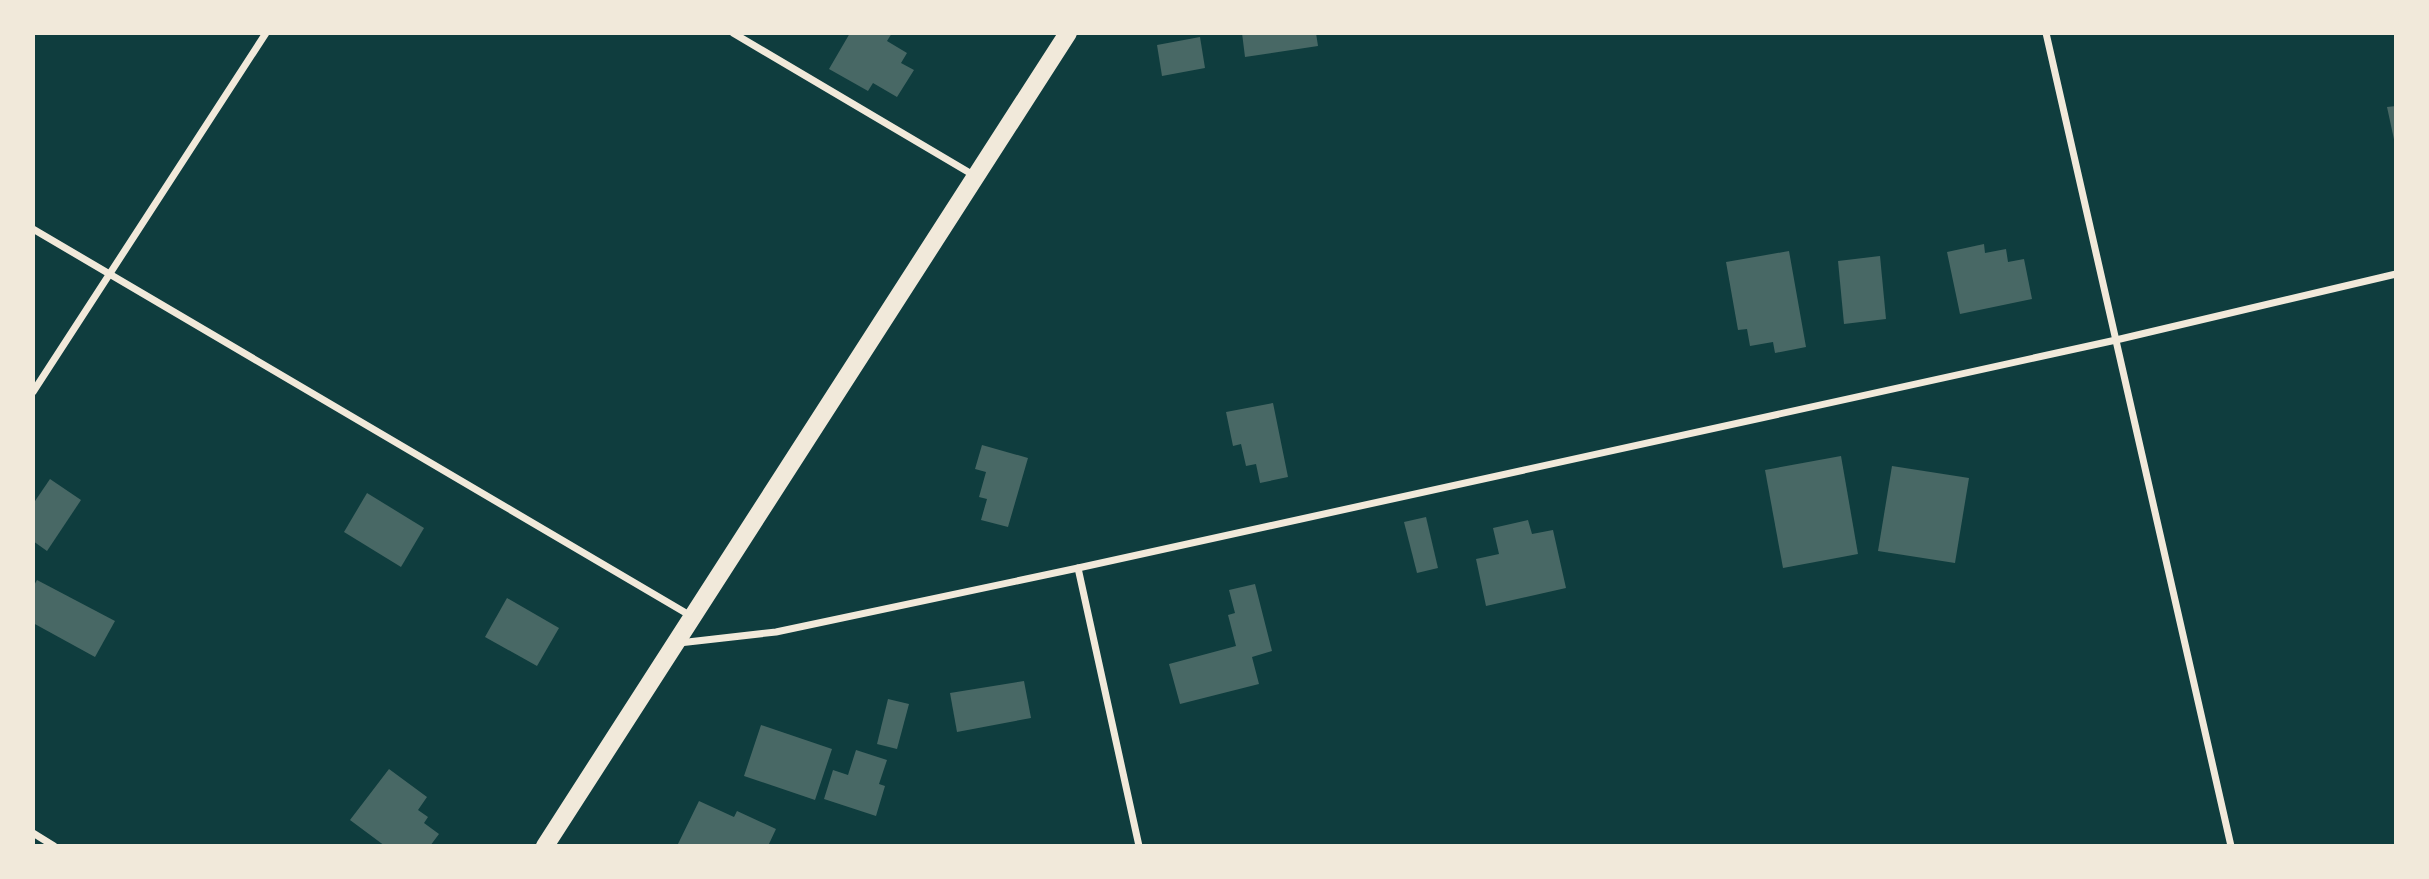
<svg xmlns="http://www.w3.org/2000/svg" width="2429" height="879" font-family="Karla,sans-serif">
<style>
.building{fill:#486865}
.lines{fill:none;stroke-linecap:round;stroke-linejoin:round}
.minor{stroke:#f1e9da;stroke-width:7}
.primary{stroke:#f1e9da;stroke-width:18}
</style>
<rect width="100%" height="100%" fill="#0f3d3e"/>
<g class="building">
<polygon points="850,33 892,33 887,41 907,53 901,63 914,70 897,97 873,83 868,91 829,69"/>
<polygon points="1242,33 1316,33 1318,46 1245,57"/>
<polygon points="1200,37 1205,68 1162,76 1157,45"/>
<polygon points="2396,106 2396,143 2395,144 2387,107"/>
<polygon points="1984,244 1985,253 2006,249 2008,262 2024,259 2032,299 1960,314 1947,252"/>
<polygon points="1789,251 1806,347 1775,353 1773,342 1750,346 1747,329 1738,330 1726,262"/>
<polygon points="1880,256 1886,319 1844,324 1838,261"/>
<polygon points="1273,403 1288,477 1260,483 1256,464 1246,466 1241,444 1233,446 1226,412"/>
<polygon points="982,445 1028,458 1008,527 981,520 987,499 979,497 986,472 975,469"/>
<polygon points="1841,456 1858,554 1783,568 1765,470"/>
<polygon points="1892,466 1969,478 1955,563 1878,551"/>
<polygon points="50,479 81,500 47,551 33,541 33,504"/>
<polygon points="367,493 424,528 401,567 344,532"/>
<polygon points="1426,517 1438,568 1417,573 1404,522"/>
<polygon points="1528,520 1532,534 1553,530 1566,588 1486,606 1476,559 1499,554 1493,528"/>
<polygon points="37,580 115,621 95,657 33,623 33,587"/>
<polygon points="1255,584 1272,651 1252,657 1259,684 1180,704 1169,664 1236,646 1228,615 1235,613 1229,590"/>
<polygon points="507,598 559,628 537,666 485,637"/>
<polygon points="1024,681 1031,718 957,732 950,693"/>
<polygon points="888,699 909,704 897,749 877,744"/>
<polygon points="761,725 832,749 815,800 744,776"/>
<polygon points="856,750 887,760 879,784 885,786 876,816 824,799 833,770 848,775"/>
<polygon points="389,769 427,797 418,810 428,817 424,823 439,834 430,846 385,846 350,820"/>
<polygon points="699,801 734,817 737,811 776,829 768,846 677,846"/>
</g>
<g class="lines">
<g class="minor">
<polyline points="733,33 975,176"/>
<polyline points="2046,33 2231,846"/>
<polyline points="33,229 691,616"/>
<polyline points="33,392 266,33"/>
<polyline points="1078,568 1139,846"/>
<polyline points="679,643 776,632 1078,568 2116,340 2396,274"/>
<polyline points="33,833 54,846"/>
</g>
<polyline class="primary" points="545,846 1068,33"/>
</g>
<rect width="2429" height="879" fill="none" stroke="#f1e9da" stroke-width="70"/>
</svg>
